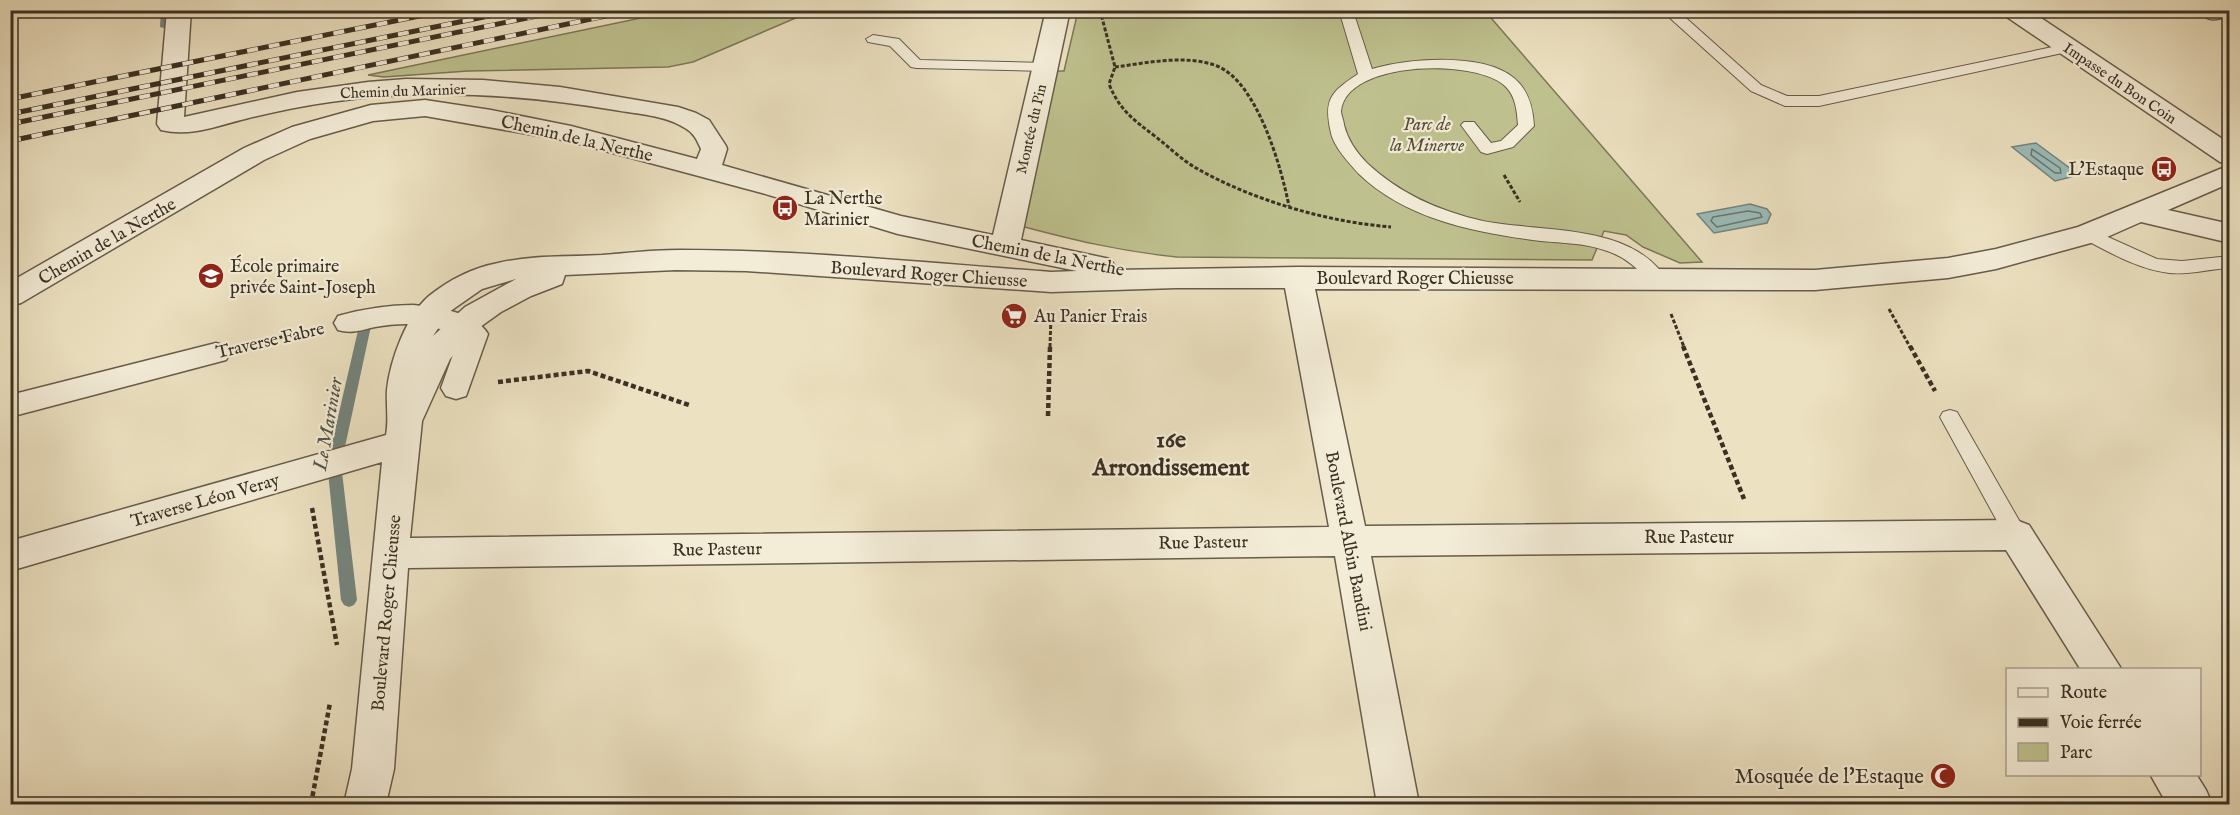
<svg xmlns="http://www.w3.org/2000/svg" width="2240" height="815" viewBox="0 0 2240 815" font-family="'IM FELL English',serif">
<rect width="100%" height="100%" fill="#ece1c1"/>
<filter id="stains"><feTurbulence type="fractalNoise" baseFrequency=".00333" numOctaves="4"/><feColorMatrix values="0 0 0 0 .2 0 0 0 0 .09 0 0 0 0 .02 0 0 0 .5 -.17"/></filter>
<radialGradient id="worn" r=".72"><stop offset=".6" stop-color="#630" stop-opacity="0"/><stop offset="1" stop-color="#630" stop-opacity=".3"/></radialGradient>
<path fill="#bec18e" stroke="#7c7858" stroke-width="1.5" d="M679 10 812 11 693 62 668 67 468 71 384 77 368 75Z
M1078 11H1485L1702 262 1680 263 1643 247 1626 235 1604 231 1592 260 1177 257C1119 251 1073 240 1017 225L1051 71H1064Z"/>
<path fill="#9abcb9" stroke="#74847d" stroke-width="1.5" d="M2036 143 2079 175 2055 181 2012 147Z
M1750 204 1767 209 1771 214 1767 223 1714 233 1697 214Z"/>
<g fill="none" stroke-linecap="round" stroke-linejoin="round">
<path stroke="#6a766e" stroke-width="1.5" d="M2032 149 2060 168 2061 173H2055L2031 155Z
M1748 211 1760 213 1762 217 1717 227 1711 221 1713 217Z"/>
<path fill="#74847d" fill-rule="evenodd" d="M161 10H171L168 29 160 27Z
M365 322 371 326 343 456 342 472 357 600 354 605 349 607 344 605 341 600 328 472 329 456 359 326Z"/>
<g stroke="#675c4a" stroke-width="2">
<path id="service" d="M1339 10 1353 11 1372 69C1408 58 1492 51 1519 83 1530 95 1533 110 1534 126L1513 147 1487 154 1481 152 1461 125 1464 122H1474L1491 143 1501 141 1518 125C1517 112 1516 97 1506 87 1478 58 1346 60 1341 111 1341 115 1344 121 1344 125 1348 140 1356 152 1367 163 1400 194 1439 211 1483 221 1542 233 1631 222 1667 280L1664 284H1652C1638 269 1625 256 1604 250 1584 243 1562 243 1541 241 1477 233 1407 220 1359 174 1349 163 1334 147 1331 133 1323 99 1331 92 1358 74Z
M1661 10H1677L1761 85 1787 96H1819L2067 44 2074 48 2067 52 1819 106H1785L1751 91Z
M873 35 899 39 920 60 1045 63 1052 67 1045 71 916 68 911 67 890 46 868 42 866 39Z
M2088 228 2157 259 2182 261 2230 256V268C2209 269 2189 275 2169 273 2137 269 2109 252 2082 238L2079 234 2082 230Z
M1950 410 1957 412 2024 529 2027 535 2024 541 2016 544 2008 541 1940 417 1943 412Z"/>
</g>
<g stroke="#675c4a" stroke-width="3">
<path id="pedestrian" d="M413 305C437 307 475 312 488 334L466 396 456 399 446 396 441 388 459 338C433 322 404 322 375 327 362 330 351 334 338 330L334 323 338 316C363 309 388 305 413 305Z
M216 343 226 346 230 353 226 360 10 417V395Z"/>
</g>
<g stroke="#675c4a" stroke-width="3">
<path id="minor" d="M167 10H191L184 117 297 92 368 82 406 79 483 80 560 87 678 107 696 113 709 120 726 146 727 149 722 165 901 216 993 235 1046 10H1070L1021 240 1110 259 1115 266 1112 270 1298 267 1815 270 1948 258 1996 249 2078 227 2230 165V183L2168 210 2230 224V243L2141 222 2098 241 1996 269 1948 278 1815 290 1315 289 1365 526 2016 520 2029 525 2122 670H2081L2006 550 1371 556 1419 804H1377L1335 556 408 568 394 769 386 804H344L352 769 382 462 10 571V541L386 435C389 420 386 405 387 390 390 361 406 316 429 296 449 280 472 268 498 263 533 255 566 257 602 255 627 253 653 250 679 250 803 250 927 263 1051 272L1077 271 898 234 762 193 568 141 425 116 373 121 310 139 264 160 21 303 10 306V282L244 148 292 127 371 105 425 100 491 110 571 126 697 159 701 149C697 140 694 133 685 128 665 115 637 114 615 110 520 94 425 88 330 102 301 106 273 112 245 119 216 126 191 137 161 130L157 124ZM676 270 746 271 1051 292 1176 288H1285L1329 527 410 538 422 421 450 359 473 332 501 312 531 296 562 284 565 275ZM516 279 465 307 433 336 449 312 482 289Z
M2001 10H2029L2230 144V164L2220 162 2004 15Z
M2199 10H2230V15C2217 20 2207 23 2199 10Z
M2150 774H2196L2206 790 2212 804H2167Z"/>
</g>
<path stroke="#3b3023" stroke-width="3" stroke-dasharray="4 2" stroke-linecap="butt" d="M1100 10 1115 67 1109 84C1120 111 1134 120 1156 137 1169 147 1182 160 1196 168 1252 200 1327 222 1391 227
M1115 67C1147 63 1186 54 1217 66 1257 82 1281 166 1289 206
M1504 175 1520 202
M1889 309 1910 347
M1671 314 1684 347
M250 344 313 330
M1050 347 1051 316"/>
<path stroke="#3b3023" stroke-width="4.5" stroke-dasharray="5 3" stroke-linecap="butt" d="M1683 346 1744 499
M1910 346 1935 391
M498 382 588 371 689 405
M1048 416 1050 346
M312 508 337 645
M311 804 330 703"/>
<use href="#service" fill="#f3ecd7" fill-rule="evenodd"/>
<use href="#pedestrian" fill="#f3ecd7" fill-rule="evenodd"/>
<use href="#minor" fill="#f3ecd7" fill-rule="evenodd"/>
<g stroke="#3b3023" stroke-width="5">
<path id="rail" d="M10 99 449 10
M10 114 518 10
M10 124 566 10
M10 141 634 10"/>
</g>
<use href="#rail" stroke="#f3ecd7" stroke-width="4" stroke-dasharray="11" stroke-linecap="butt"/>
</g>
<defs>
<g id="bus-disc" transform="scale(1.35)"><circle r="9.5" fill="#8f2418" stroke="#f3ecd7"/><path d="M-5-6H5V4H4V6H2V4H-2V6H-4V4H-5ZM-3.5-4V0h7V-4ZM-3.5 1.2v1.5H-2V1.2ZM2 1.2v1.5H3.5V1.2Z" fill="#fff"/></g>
<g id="school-disc" transform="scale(1.35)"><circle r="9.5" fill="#8f2418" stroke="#f3ecd7"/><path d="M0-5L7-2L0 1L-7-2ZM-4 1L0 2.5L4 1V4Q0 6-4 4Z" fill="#fff"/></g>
<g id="supermarket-disc" transform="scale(1.35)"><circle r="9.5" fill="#8f2418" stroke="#f3ecd7"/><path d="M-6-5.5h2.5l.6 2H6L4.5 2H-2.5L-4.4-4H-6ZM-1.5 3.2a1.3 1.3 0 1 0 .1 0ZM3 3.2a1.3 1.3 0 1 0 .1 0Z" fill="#fff"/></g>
<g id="mosque-disc" transform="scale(1.35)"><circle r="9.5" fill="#8f2418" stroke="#f3ecd7"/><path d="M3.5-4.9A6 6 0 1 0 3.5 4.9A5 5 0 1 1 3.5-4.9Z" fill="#fff"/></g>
</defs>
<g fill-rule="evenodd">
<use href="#bus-disc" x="2164" y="169"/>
<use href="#bus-disc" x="785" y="208"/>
<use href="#school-disc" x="211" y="276"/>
<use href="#supermarket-disc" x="1014" y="316"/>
<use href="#mosque-disc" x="1943" y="776"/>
</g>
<g text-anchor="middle" stroke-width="4.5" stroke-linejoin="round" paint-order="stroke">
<g font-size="15" fill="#3b3023" stroke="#f3ecd7">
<text transform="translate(2120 83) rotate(34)" y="5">Impasse du Bon Coin</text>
<text transform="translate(403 91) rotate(-2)" y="5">Chemin du Marinier</text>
<text transform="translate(1031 129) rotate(-77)" y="5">Montée du Pin</text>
</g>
<g font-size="18" font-style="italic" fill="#554d38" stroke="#f3ecd7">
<text x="1427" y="130">Parc de<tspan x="1427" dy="21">la Minerve</tspan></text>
</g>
<g font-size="18" fill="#3b3023" stroke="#f3ecd7">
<text transform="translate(577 138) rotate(13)" y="6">Chemin de la Nerthe</text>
<text transform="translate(107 241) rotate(-30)" y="6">Chemin de la Nerthe</text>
<text transform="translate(1048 255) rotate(11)" y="6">Chemin de la Nerthe</text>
<text transform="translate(929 274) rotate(4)" y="6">Boulevard Roger Chieusse</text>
<text x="1415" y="284">Boulevard Roger Chieusse</text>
<text transform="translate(270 340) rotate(-13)" y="6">Traverse Fabre</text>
<text transform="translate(205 500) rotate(-16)" y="6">Traverse Léon Veray</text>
<text x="1689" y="543">Rue Pasteur</text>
<text transform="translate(1349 541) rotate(79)" y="6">Boulevard Albin Bandini</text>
<text transform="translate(1203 542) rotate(-1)" y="6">Rue Pasteur</text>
<text transform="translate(717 549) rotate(-1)" y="6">Rue Pasteur</text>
<text transform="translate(386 613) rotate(-85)" y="6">Boulevard Roger Chieusse</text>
</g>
<g font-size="18" fill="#3b3023" stroke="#f3ecd7" text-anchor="start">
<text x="2144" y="175" text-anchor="end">L'Estaque</text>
<text x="804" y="204">La Nerthe<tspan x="804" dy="21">Marinier</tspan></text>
<text x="230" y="272">École primaire<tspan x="230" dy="21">privée Saint-Joseph</tspan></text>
<text x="1034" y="322">Au Panier Frais</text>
</g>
<g font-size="20" font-style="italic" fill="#535348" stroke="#f3ecd7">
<text transform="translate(327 424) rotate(-80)" y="7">Le Marinier</text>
</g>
<g font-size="21" fill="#3b3023" stroke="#f3ecd7" text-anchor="end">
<text x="1924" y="783">Mosquée de l'Estaque</text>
</g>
<g font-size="24" font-weight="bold" fill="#3b3023" stroke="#f3ecd7">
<text x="1171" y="447">16e<tspan x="1171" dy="28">Arrondissement</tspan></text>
</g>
</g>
<rect width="2240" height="815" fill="none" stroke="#ece1c1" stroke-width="36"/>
<rect x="12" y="12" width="2216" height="791" fill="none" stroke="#3b3023" stroke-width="3"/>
<rect x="18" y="18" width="2204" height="779" fill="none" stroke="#3b3023" stroke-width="1.5"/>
<rect x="2006" y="668" width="195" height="108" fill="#f3ecd7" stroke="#a9a18f" stroke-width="1.5"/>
<rect x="2018" y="688" width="30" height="9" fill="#f3ecd7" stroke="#a9a18f" stroke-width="1.5"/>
<text x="2060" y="698" font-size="18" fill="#3b3023">Route</text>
<rect x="2018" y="718" width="30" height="9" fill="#3b3023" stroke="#a9a18f" stroke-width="1.5"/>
<text x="2060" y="728" font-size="18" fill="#3b3023">Voie ferrée</text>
<rect x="2018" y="743" width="30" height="18" fill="#bec18e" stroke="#a9a18f" stroke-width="1.5"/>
<text x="2060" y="758" font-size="18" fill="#3b3023">Parc</text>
<rect width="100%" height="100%" filter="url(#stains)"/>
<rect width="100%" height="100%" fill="url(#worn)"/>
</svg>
